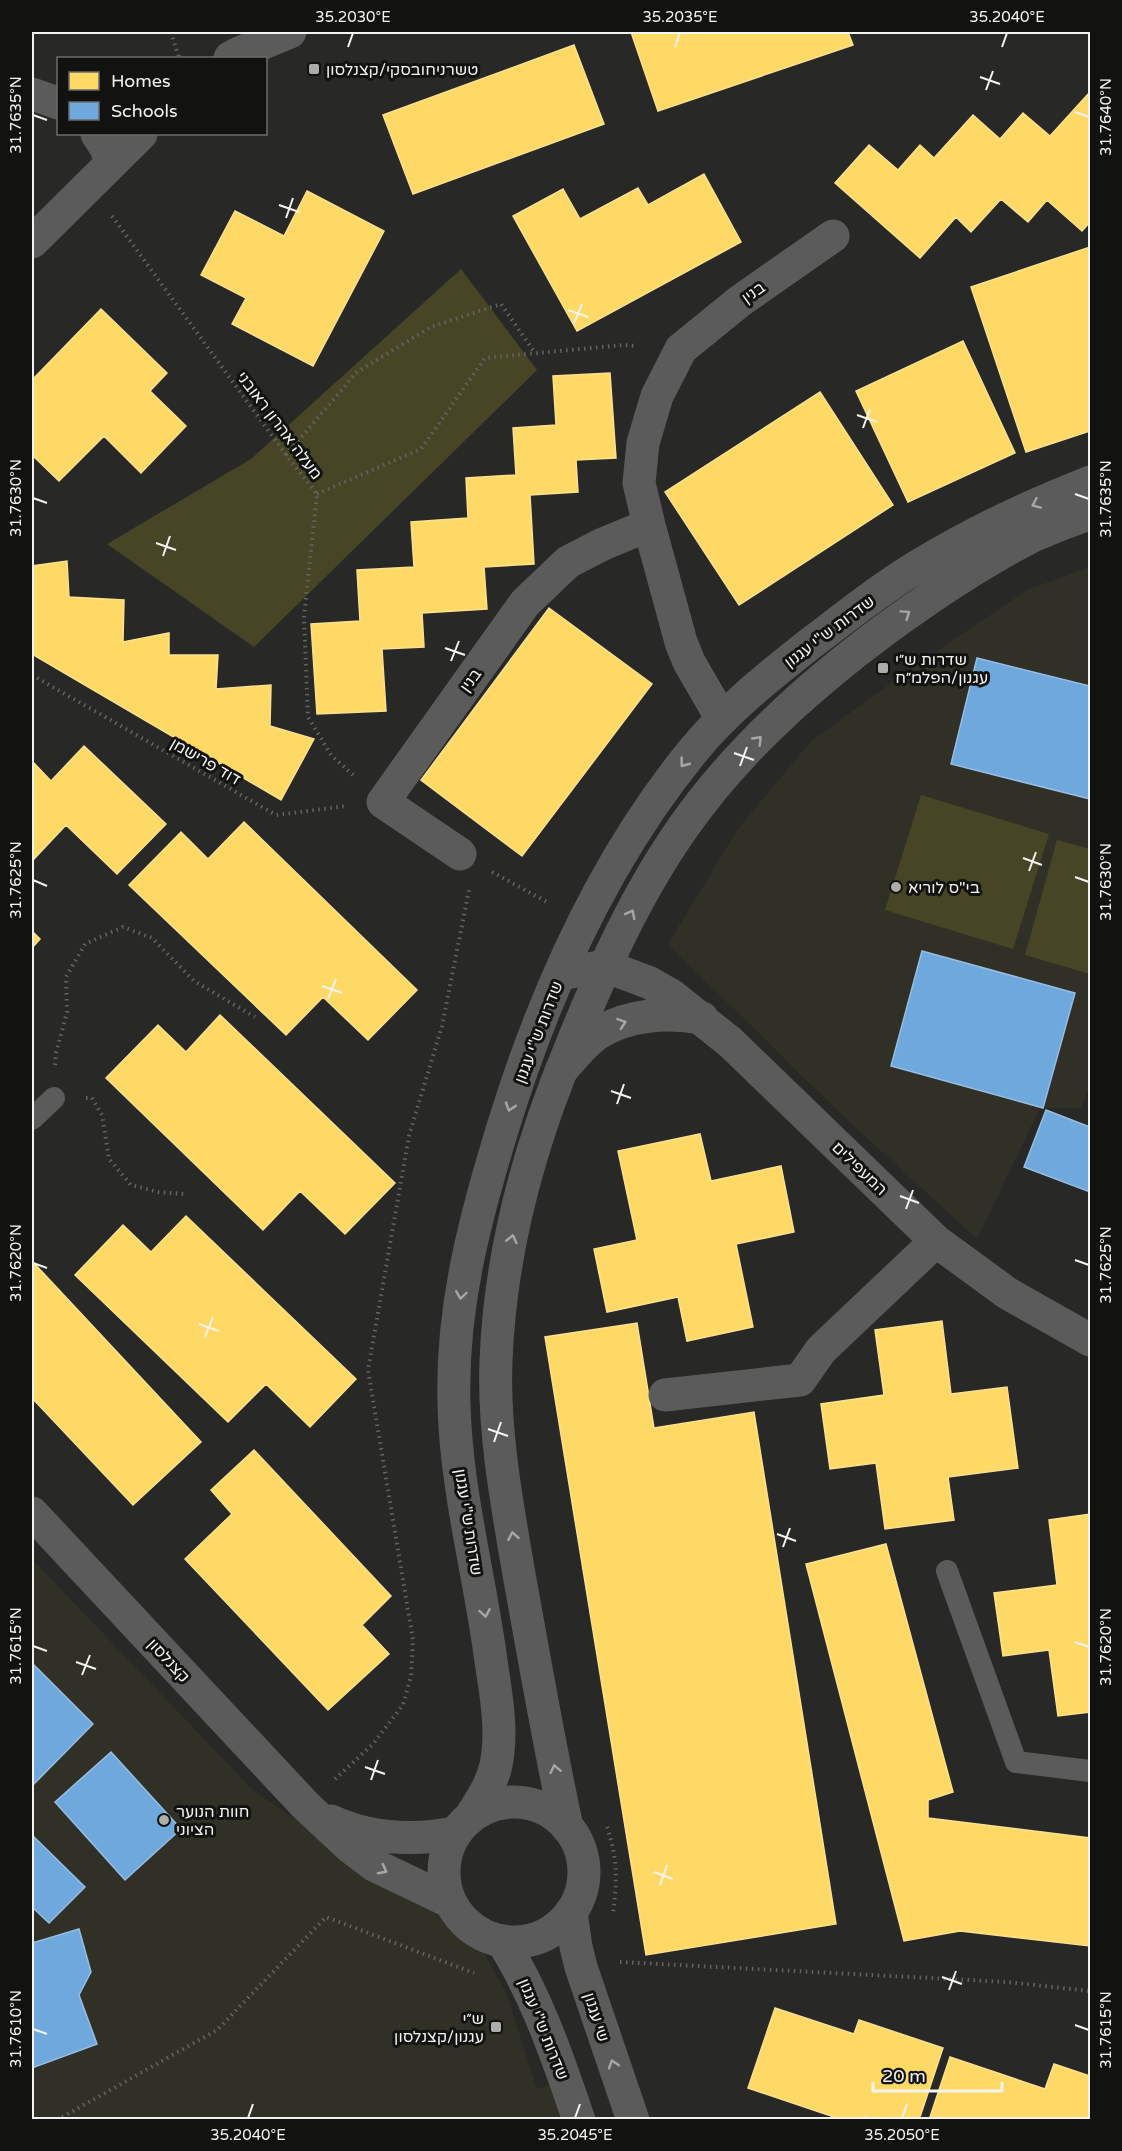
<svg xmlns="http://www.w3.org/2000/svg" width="1122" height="2151" viewBox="0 0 1122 2151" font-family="'Varela Round','Noto Sans Hebrew',sans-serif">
<rect width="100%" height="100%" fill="#282826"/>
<path fill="#303026" d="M1090 567V1086L1081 1108H1040L977 1239 843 1116 668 944 737 830 811 741 926 658 1029 589Z
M32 1559 252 1789 341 1851 441 1911 478 1942 506 1992 537 2089 565 2079 582 2119H32Z"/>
<path fill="#464627" d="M461 269 537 370 254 647 107 544 251 459Z
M921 795 1049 834 1013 949 885 910Z
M1057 840 1090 849V974L1025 955Z"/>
<path fill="#ffd966" stroke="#fbe18f" stroke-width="1.5" d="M631 32H848L853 45 658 111Z
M574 45 604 124 413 194 383 115Z
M1089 93 1090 95V222L1082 231 1047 200 1028 222 1001 199 971 232 956 217 920 258 835 183 869 145 898 170 920 145 934 158 973 115 1000 139 1023 113 1050 136Z
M704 174 741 242 577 331 513 216 563 189 580 219 638 188 648 205Z
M307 191 384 231 313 366 232 324 246 298 201 275 235 211 284 236Z
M1090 247V431L1026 452 971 287Z
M101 309 167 373 150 391 186 426 141 473 104 436 59 481 32 455V380Z
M963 341 1015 453 908 502 856 391Z
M610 373 616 458 576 460 578 492 530 495 534 564 484 567 487 609 422 613 424 647 382 649 386 711 317 714 311 624 360 621 357 570 414 567 411 522 468 518 466 478 516 475 513 428 556 425 553 376Z
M820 392 893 505 739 605 665 492Z
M67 561 69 597 124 600 123 642 169 633V655H218L216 689 271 685 270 726 314 739 281 800 32 654V566Z
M549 608 652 684 522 856 421 780Z
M84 746 166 824 117 874 66 825 32 861V761L51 781Z
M244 822 417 990 368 1040 323 997 286 1035 129 885 181 832 208 859Z
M32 931 40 939 32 948Z
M220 1015 395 1183 345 1234 300 1191 263 1230 106 1078 158 1025 186 1052Z
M700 1134 711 1181 781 1166 794 1232 736 1244 753 1327 687 1341 678 1297 607 1312 594 1249 637 1240 618 1151Z
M186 1216 356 1379 310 1427 266 1384 228 1422 75 1275 123 1225 151 1252Z
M32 1261 201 1442 133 1505 32 1398Z
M942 1321 951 1394 1007 1387 1018 1468 948 1477 954 1520 885 1529 876 1463 830 1469 821 1404 884 1395 875 1330Z
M637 1323 654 1428 754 1412 836 1924 646 1955 545 1337Z
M254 1450 391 1596 362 1625 389 1654 328 1710 185 1559 232 1514 211 1490Z
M1090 1514V1712L1058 1716 1049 1650 1003 1656 994 1593 1057 1585 1049 1520Z
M886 1544 953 1792 928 1800V1818L1090 1838V1946L960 1931 904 1941 806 1564Z
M775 2008 854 2034 859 2020 943 2048 919 2120H875L864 2116 862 2120H843L748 2088Z
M950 2057 1045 2089 1054 2064 1090 2076V2120H929Z"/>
<path fill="#6fa8dc" stroke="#97bee2" stroke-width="1.5" d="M977 658 1090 686V799L951 764Z
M922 951 1075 993 1043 1108 891 1066Z
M1046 1110 1090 1127V1192L1024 1167Z
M32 1663 93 1724 33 1785 32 1784Z
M111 1752 181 1829 125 1880 55 1802Z
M32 1835 85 1887 49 1923 32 1907Z
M79 1929 91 1972 79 1995 97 2044 32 2068V1943Z"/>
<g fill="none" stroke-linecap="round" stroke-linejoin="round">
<path stroke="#636463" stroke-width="4" stroke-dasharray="1.5 4.5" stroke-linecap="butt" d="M171 32 179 58
M112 216 286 455 317 494 304 617 308 717 331 755 353 775
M286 455 357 372 431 327 501 304 535 353
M317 494 421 449 485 358 623 345 637 346
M32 675 276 815 346 806
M492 872 549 903
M55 1065 56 1053 67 1012 66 977 85 944 123 927 152 938 194 981 255 1017
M86 1098H92L102 1115 109 1159 131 1185 158 1192 184 1194
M335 1779 373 1744 403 1705 411 1676 413 1640 368 1370 409 1136 442 1026 469 890
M607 1827C618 1860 617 1879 613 1914
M620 1962 1007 1982 1090 1991
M57 2120 217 2030 326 1917 474 1973"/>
<path stroke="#5b5b5c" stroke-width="22" d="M32 1119 54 1098
M947 1571 1016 1762 1090 1771"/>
<path stroke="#5b5b5c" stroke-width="33" d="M230 58 239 53 290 32
M32 94 58 103
M97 134 106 148 111 163
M32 242 141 134
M649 525 681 642 689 662 722 719
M460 854 383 802 525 603 568 562 603 544 649 525 639 483 643 443 657 396 681 349 740 301 833 236
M560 974 605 966 650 983 671 995 730 1042 936 1241 1007 1293 1090 1340
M561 1071C572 1058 583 1044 597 1034 627 1014 668 1012 702 1018
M665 1395 800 1380 821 1350 936 1241
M32 1513 306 1806 349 1846 374 1865 449 1901
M331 1821C370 1839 413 1841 455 1833"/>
<path stroke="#5b5b5c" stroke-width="33" d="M444 1872a70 70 0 1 1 140 0a70 70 0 1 1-140 0Z
M471 1816C481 1800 492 1784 496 1765 503 1731 496 1695 491 1661 480 1576 456 1491 454 1404 451 1308 475 1218 503 1127 544 994 603 861 692 752 725 711 769 676 811 643 847 616 884 586 923 563 976 531 1032 505 1090 482
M567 1827C549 1745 535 1662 520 1580 508 1510 493 1432 496 1361 500 1255 529 1147 570 1049 601 972 636 894 684 826 748 735 840 659 931 597 961 577 992 557 1025 540 1046 529 1069 522 1090 513
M571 1912 576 1947 581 1967 633 2120
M502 1941C537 1996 558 2059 579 2120"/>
</g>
<defs><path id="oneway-chevron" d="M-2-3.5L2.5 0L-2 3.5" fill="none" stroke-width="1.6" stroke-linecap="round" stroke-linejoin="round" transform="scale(1.5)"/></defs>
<g stroke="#a7a7a6">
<use href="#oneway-chevron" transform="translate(1036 504) rotate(156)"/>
<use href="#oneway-chevron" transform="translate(906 614) rotate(-35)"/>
<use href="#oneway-chevron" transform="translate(758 740) rotate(-46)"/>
<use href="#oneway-chevron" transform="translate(684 763) rotate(127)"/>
<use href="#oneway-chevron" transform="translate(631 914) rotate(-62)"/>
<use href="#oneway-chevron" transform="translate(622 1023) rotate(-19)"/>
<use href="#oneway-chevron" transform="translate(510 1107) rotate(108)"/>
<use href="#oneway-chevron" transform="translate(512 1239) rotate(-77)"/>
<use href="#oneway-chevron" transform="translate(461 1295) rotate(98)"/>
<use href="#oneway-chevron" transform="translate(513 1536) rotate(-100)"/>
<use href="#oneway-chevron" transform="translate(485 1613) rotate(80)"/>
<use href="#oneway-chevron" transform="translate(555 1769) rotate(-102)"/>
<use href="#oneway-chevron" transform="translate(383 1870) rotate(28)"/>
<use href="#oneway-chevron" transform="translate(613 2064) rotate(-108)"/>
</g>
<path fill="none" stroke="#f3f3f0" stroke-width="2" d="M348 47 353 33M675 47 680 33M1002 47 1007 33M980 77 1000 84M986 90 993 71M1075 112 1089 117M33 115 47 120M279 205 299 212M286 218 293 198M568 310 588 317M574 323 582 304M857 415 877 422M863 428 870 409M1075 494 1089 499M33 498 47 503M156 543 176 550M163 556 170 536M445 648 465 655M451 661 459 641M734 753 754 760M740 766 747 747M1023 858 1042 865M1029 871 1036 852M1075 877 1089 882M33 880 47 886M322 986 342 993M328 999 336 979M611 1091 631 1098M617 1104 624 1084M900 1196 919 1203M906 1209 913 1190M1075 1260 1089 1265M33 1263 47 1268M199 1324 219 1331M205 1337 213 1317M488 1429 508 1436M494 1442 501 1422M777 1534 796 1541M783 1547 790 1528M1075 1642 1089 1647M33 1646 47 1651M76 1662 96 1669M82 1675 90 1655M365 1767 385 1774M371 1780 378 1760M654 1872 673 1879M660 1885 667 1865M942 1977 962 1984M949 1990 956 1971M1075 2025 1089 2030M33 2029 47 2034M248 2118 253 2104M575 2118 580 2104M902 2118 907 2104"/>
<g fill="#acaca9" stroke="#121210" stroke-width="2">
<rect x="308" y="63" width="12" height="12" rx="3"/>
<rect x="877" y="662" width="12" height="12" rx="3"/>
<circle cx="896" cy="887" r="6"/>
<circle cx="164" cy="1820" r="6"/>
<rect x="490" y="2021" width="12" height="12" rx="3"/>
</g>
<g text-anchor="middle" stroke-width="6" stroke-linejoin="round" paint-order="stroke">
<g font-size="16" fill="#f3f3f0" stroke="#121210" text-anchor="start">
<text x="326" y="75">טשרניחובסקי/קצנלסון</text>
<text x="895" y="665">שדרות ש״י<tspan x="895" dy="18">עגנון/הפלמ״ח</tspan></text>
<text x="908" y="893">בי"ס לוריא</text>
<text x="176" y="1817">חוות הנוער<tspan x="176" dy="18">הציוני</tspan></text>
<text x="484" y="2024" text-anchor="end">ש״י<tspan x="484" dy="18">עגנון/קצנלסון</tspan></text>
</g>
<g font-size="16" fill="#f3f3f0" stroke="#121210">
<text transform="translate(753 292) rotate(-35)" y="6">בנין</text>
<text transform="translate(280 425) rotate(53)" y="6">מעלה אהרון ראובני</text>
<text transform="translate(829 631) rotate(-37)" y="6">שדרות ש"י עגנון</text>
<text transform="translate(470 680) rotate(-54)" y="6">בנין</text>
<text transform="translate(206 761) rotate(30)" y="6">דוד פרישמן</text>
<text transform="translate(538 1032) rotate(-69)" y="6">שדרות ש"י עגנון</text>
<text transform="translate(860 1168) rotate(44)" y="6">המעפילים</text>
<text transform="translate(469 1522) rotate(81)" y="6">שדרות ש"י עגנון</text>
<text transform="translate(169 1660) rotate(47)" y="6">קצנלסון</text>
<text transform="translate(597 2017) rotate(72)" y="6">שי עגנון</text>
<text transform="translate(544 2029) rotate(68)" y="6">שדרות ש"י עגנון</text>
</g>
</g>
<rect width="1122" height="2151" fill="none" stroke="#121210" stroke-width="66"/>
<rect x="57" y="57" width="210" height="78" fill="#121210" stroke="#6c6c6a" stroke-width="1.5"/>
<rect x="69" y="72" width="30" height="18" fill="#ffd966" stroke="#6c6c6a" stroke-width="1.5"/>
<text x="111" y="87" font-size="18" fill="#f3f3f0">Homes</text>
<rect x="69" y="102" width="30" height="18" fill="#6fa8dc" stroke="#6c6c6a" stroke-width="1.5"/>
<text x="111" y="117" font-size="18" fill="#f3f3f0">Schools</text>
<path d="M873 2082v9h129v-9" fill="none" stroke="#f3f3f0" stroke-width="3"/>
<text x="882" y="2082" font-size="18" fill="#f3f3f0" stroke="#121210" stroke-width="4.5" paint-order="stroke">20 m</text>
<rect x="33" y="33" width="1056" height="2085" fill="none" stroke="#f3f3f0" stroke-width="2"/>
<g font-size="15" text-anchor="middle" fill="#f3f3f0">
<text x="353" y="22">35.2030°E</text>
<text x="680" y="22">35.2035°E</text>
<text x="1007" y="22">35.2040°E</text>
<text transform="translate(16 115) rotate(-90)" y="5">31.7635°N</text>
<text transform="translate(1106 117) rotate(-90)" y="5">31.7640°N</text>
<text transform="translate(16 498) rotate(-90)" y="5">31.7630°N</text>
<text transform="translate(1106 499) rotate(-90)" y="5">31.7635°N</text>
<text transform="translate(16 880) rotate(-90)" y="5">31.7625°N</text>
<text transform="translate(1106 882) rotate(-90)" y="5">31.7630°N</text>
<text transform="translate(16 1263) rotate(-90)" y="5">31.7620°N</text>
<text transform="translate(1106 1265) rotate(-90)" y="5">31.7625°N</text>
<text transform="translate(16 1646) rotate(-90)" y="5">31.7615°N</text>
<text transform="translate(1106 1647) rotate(-90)" y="5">31.7620°N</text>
<text transform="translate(16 2029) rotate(-90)" y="5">31.7610°N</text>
<text transform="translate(1106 2030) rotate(-90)" y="5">31.7615°N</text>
<text x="248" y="2140">35.2040°E</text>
<text x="575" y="2140">35.2045°E</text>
<text x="902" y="2140">35.2050°E</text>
</g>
</svg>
